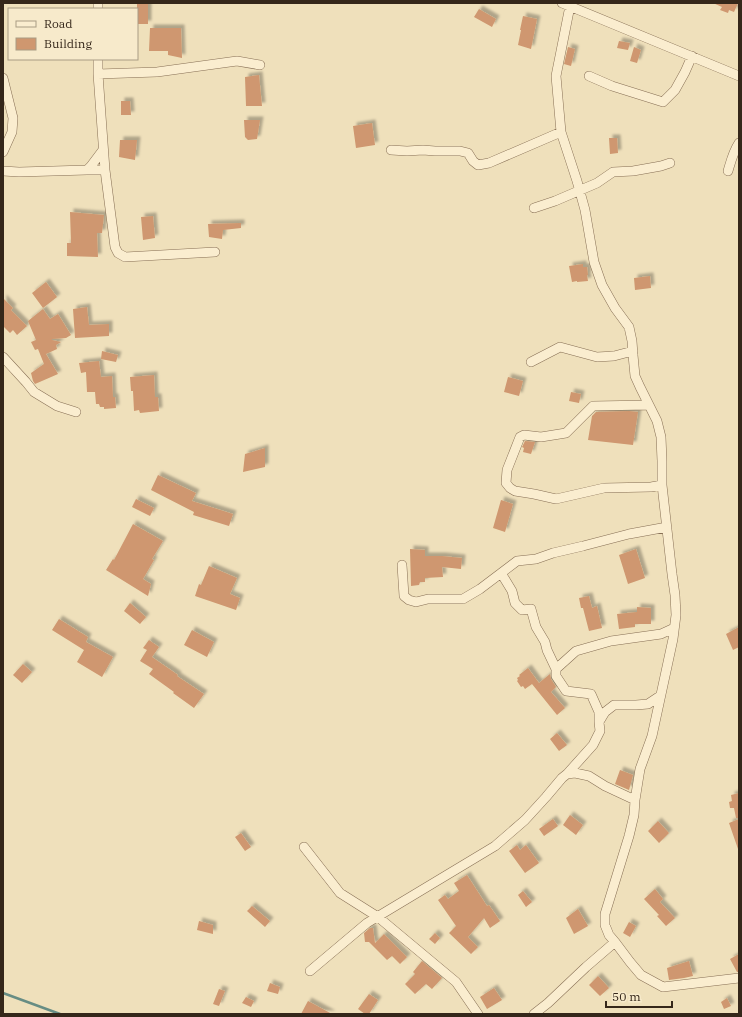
<svg xmlns="http://www.w3.org/2000/svg" width="742" height="1017" viewBox="0 0 742 1017" font-family="'IBM Plex Serif',serif">
<defs>
<filter id="shadow"><feDropShadow dx="3.5" dy="-3.5" stdDeviation="1" flood-color="#0004"/></filter>
</defs>
<rect width="100%" height="100%" fill="#efe0bb"/>
<g fill="none" stroke-linecap="round" stroke-linejoin="round">
<path stroke="#678d84" stroke-width="2.5" d="M3 993 60 1014"/>
</g>
<path fill="#cf976f" filter="url(#shadow)" d="M137 3H148V24H137Z
M713 3H738L734 12 729 10 728 13 720 10 722 7Z
M479 9 496 19 492 27 474 17Z
M523 16 537 19 531 49 518 45 521 30H520Z
M150 28H181L182 58 168 55V51H149Z
M619 41 630 43 628 50 617 48Z
M568 47 575 49 571 66 564 64Z
M634 47 641 50 637 63 630 61Z
M259 75 262 106H246L245 77Z
M121 101H130L131 115H121Z
M244 120H260L257 139 248 140 245 137Z
M372 123 375 145 356 148 353 126Z
M609 138H617L618 153 610 154Z
M120 140H137L135 160 119 157Z
M70 212 104 215 102 233H97L98 257 67 256V243H71Z
M153 216 155 238 143 240 141 217Z
M241 223V228L223 230 222 239 209 237 208 224Z
M583 264V267H587L588 275H587L588 281 577 282V281L572 282 569 266Z
M650 276 651 288 635 290 634 278Z
M46 282 57 297 43 308 32 293Z
M3 298 13 308 11 310 27 326 17 335 13 330 10 333 3 326Z
M87 307 89 325 109 324V336L75 338 73 309Z
M43 309 50 319 58 314 71 335 66 338 52 339V340L61 342 56 345 57 349 46 354 58 374 35 384 33 381 31 373 44 364 38 349 35 350 31 342 36 340 28 321Z
M102 351 118 355 116 362 101 359Z
M99 361 101 377 112 376 113 397H115L116 408 104 409V407H100L99 404H96L95 392H87L86 372 81 373 79 363Z
M154 375 155 397H158L159 411 140 413 139 410 134 411 133 391H131L130 377Z
M508 377 523 381 519 396 504 392Z
M571 392 581 394 579 403 569 401Z
M629 411 638 412 633 445 588 440 592 416 596 412Z
M525 441 535 442 531 454 523 452 524 448 522 447Z
M265 448V467L243 472 245 454Z
M158 475 196 493 192 501 233 514 229 526 193 515 194 512 151 490Z
M136 499 154 508 150 516 132 507Z
M501 500 513 504 505 532 493 528Z
M133 524 163 541 152 559 154 560 143 579 151 584 148 596 106 570 113 559 114 560Z
M410 549 425 550V556H442L462 558 461 569 442 567 443 577 425 578V582H420L419 585 411 586Z
M636 549 645 578 628 584 619 555Z
M209 566 237 578 230 594 240 598 236 610 195 596 199 584 201 585Z
M589 596 592 608 597 606 602 628 589 631 583 608H581L579 598Z
M130 603 146 617 140 624 124 611Z
M637 607 651 608V624H635V627L619 629 617 614 637 612Z
M59 619 88 637 86 642 113 657 102 677 77 662 84 650 52 630Z
M739 627V647L733 650 726 634Z
M192 630 214 642 207 657 184 645Z
M149 640 159 647 152 657 178 675 177 676 204 694 194 708 173 693 174 692 149 674 153 669 140 661 147 650 143 648Z
M23 664 32 672 22 683 13 675Z
M528 668 539 683 550 674 551 679 556 687 551 692 565 708 557 715 532 684 525 689 523 686 521 687 517 681 518 680 517 678 520 676 519 675Z
M557 733 567 745 559 751 550 739Z
M620 770 633 775 629 790 615 784Z
M739 793V818H736L734 808H730L729 802 732 801 731 795Z
M570 815 583 825 576 835 563 825Z
M553 819 558 826 544 836 539 829Z
M739 819V849H738L729 823Z
M658 821 669 833 659 843 648 831Z
M241 833 251 847 245 851 235 837Z
M517 845 520 850 526 845 539 863 525 873 509 851Z
M467 875 487 906 489 905 500 921 490 928 484 918 468 937 478 947 471 954 449 933 456 926 438 900 445 895 448 899 459 891 454 883Z
M655 889 663 899 660 902 675 918 666 926 657 916 659 915 644 899Z
M523 891 532 902 526 907 518 895Z
M252 906 270 921 265 927 247 911Z
M578 909 588 926 574 934 566 918Z
M199 921 213 925V934L197 930Z
M629 922 636 926 630 937 623 933Z
M370 928H373L375 943 384 934 407 957 400 964 392 956 387 960 369 942H365L364 933Z
M435 933 440 938 435 944 429 939Z
M739 954V972H737L730 959Z
M422 961 442 978 432 989 426 984 415 994 405 984 415 974 413 972Z
M689 961 693 976 684 978 669 980 667 968Z
M598 976 609 988 600 996 589 985Z
M270 983 280 987 278 994 267 991Z
M494 988 502 1000 487 1009 480 997Z
M219 989 225 991 219 1006 213 1004Z
M369 994 378 1000 369 1014H365L358 1009Z
M246 997 254 1001 251 1007 242 1003Z
M727 998 731 1006 724 1009 721 1002Z
M308 1001 332 1014H301Z"/>
<g fill="none" stroke-linecap="round" stroke-linejoin="round">
<g stroke="#876f55" stroke-width="10">
<path id="street" d="M98 3V9
M562 3 739 76
M570 6 556 76 561 132 577 181 585 210 594 262 602 285 615 308 629 327 632 341 633 355 635 376 640 387 657 421 661 437 662 461V485L672 574 675 595 676 615 673 639 652 736 640 769 635 800 634 815 629 836 605 914V925L609 935 615 942 630 962 641 975 663 987 739 978
M98 74 157 72 237 61 260 65
M589 76 612 86 663 102 675 90 685 72 692 56
M3 78 13 118 12 132 3 152
M391 150 407 151 423 150 435 151H460L468 153 473 161 478 165 489 163 561 132
M87 170 91 166 103 150
M105 170 115 247 118 253 125 257 215 252
M3 171 19 172 87 170H105L98 74V59
M728 171C731 161 733 152 739 143
M534 208 555 201 597 183 613 172 633 171 661 166 670 163
M3 357 26 382 34 392 57 406 76 412
M531 362 560 347 597 357 614 356 633 351
M649 405 593 406 566 433 541 437 524 435 520 437 507 470 506 483 510 488 515 491 534 494 556 499 604 488 651 487 662 485
M402 565 404 596 409 600 416 602 428 599H463L480 589 517 561 536 559 553 553 583 546 629 534 667 527
M501 573 512 591 515 603 522 610 531 609 536 627 545 642 547 650 556 669
M599 722V712L591 694 566 691 556 676V669L576 651 611 641 661 634 674 628
M567 774 593 745 600 731 599 722 605 712 614 705H636L648 704 660 696
M304 847 340 893 378 917 456 982 478 1014
M310 971 367 923 495 846 525 820 546 797 562 778 567 774 575 773 589 776 605 786 635 800
M534 1014 548 1003 586 967 615 942"/>
</g>
<use href="#street" stroke="#faedcf" stroke-width="9"/>
</g>
<rect width="742" height="1017" fill="none" stroke="#35271a" stroke-width="8"/>
<rect x="8" y="8" width="130" height="52" fill="#f7eacb" stroke="#a99c84"/>
<rect x="16" y="21" width="20" height="6" fill="#faedcf" stroke="#a99c84"/>
<text x="44" y="28" font-size="12" fill="#35271a">Road</text>
<rect x="16" y="38" width="20" height="12" fill="#cf976f" stroke="#a99c84"/>
<text x="44" y="48" font-size="12" fill="#35271a">Building</text>
<path d="M606 1001v6h66v-6" fill="none" stroke="#35271a" stroke-width="2"/>
<text x="612" y="1001" font-size="12" fill="#35271a" stroke="#f7eacb" stroke-width="3" paint-order="stroke">50 m</text>
</svg>
